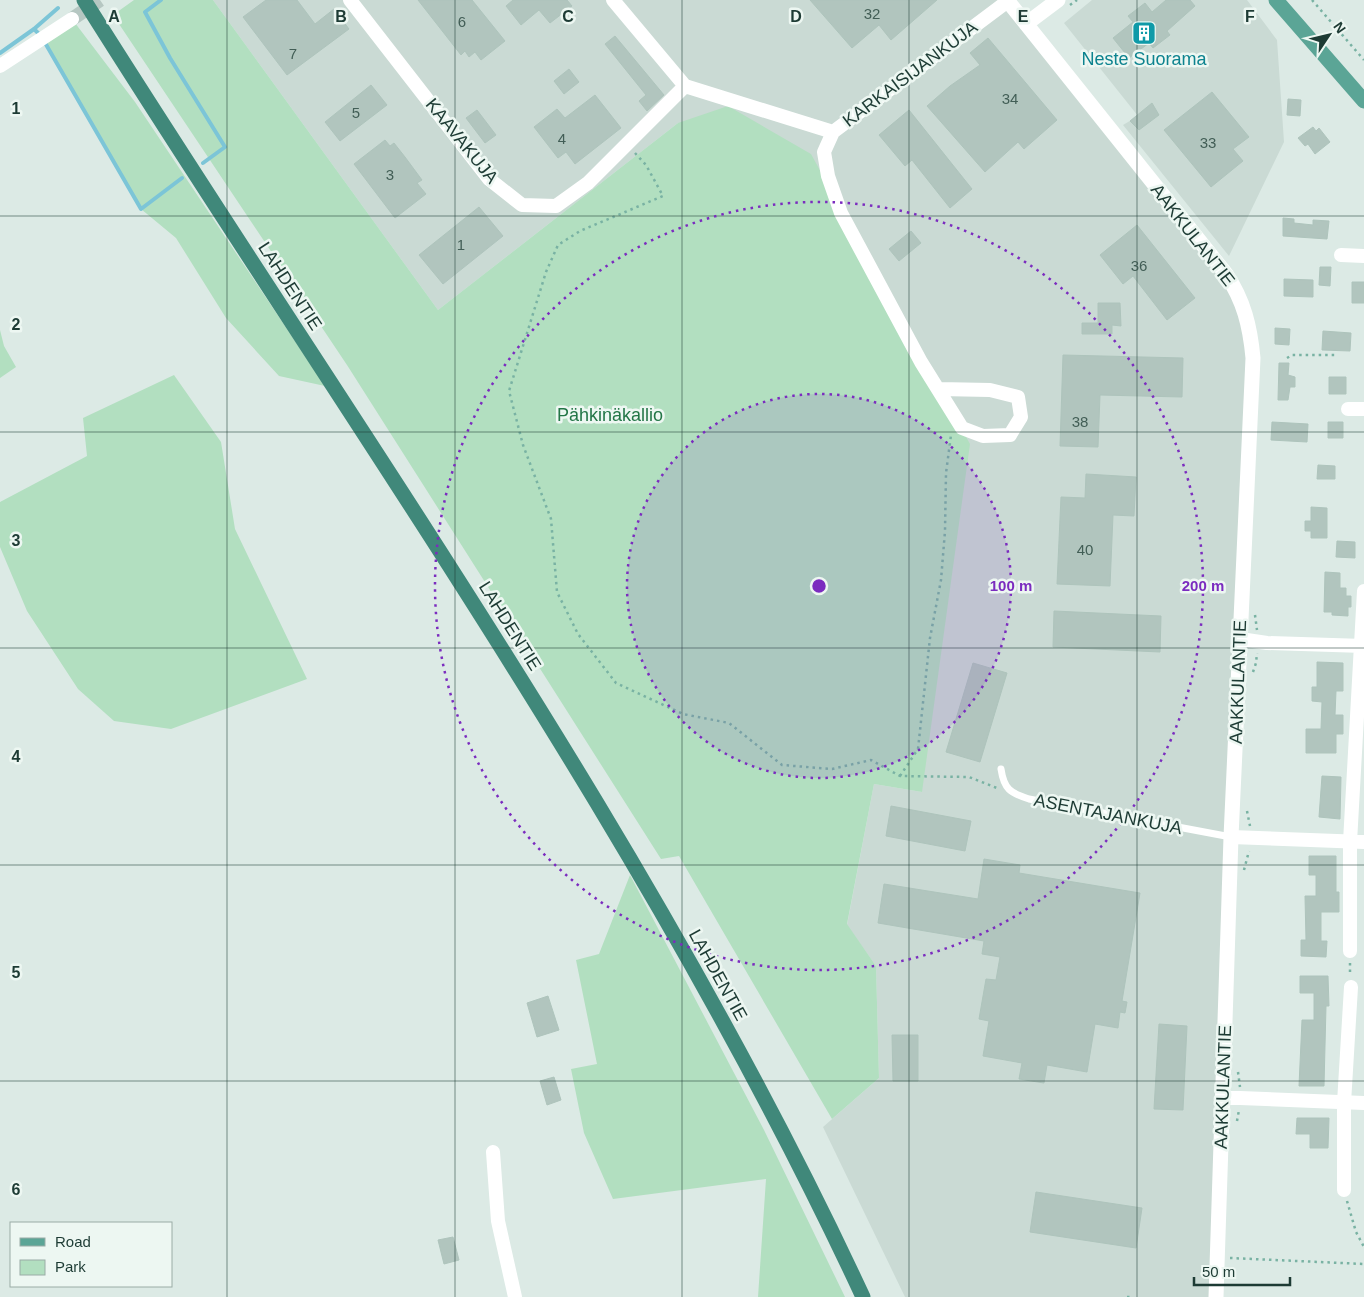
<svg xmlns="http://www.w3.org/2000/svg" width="1364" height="1297" viewBox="0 0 1364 1297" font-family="Arial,sans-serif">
<rect width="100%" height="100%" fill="#dceae5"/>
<path fill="#cadad4" d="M213 0H1007L1226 274 1251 342 1211 1297H905L823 1127 879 1078 876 966 847 925 874 784 922 792 678 123 438 310Z
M1092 0H1247L1277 40 1284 142 1229 256 1123 125 1138 116 1064 23Z"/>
<path fill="#b2dfc0" d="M134 0H213L438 310 678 123 728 106 811 154 970 444 922 792 874 784 847 924 876 966 879 1078 832 1119 679 856 661 859 347 365 113 15Z
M72 19 135 102 325 386 279 376 226 318 176 238 141 209 43 38Z
M0 330 4 346 16 367 0 378Z
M174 375 221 442 235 529 307 679 171 729 114 721 78 689 27 611 0 547V502L87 456 83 418Z
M630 875 764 1130 845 1297H758L766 1179 613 1199 584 1133 571 1069 597 1064 576 960 599 954Z"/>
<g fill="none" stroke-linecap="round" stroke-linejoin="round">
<path stroke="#7cc5d7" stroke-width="4" d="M161 0 145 12 170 58 225 147 203 163
M34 29 40 35
M44 41 141 209 182 178
M0 53 34 29 58 8"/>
</g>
<path fill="#b1c5be" stroke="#aec4bc" d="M266 0H297L315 24 334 9 349 29 287 75 243 17Z
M418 0H472L505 41 481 60 475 52 469 57 465 51 461 55Z
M513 0H567L572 6 550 23 539 10 521 25 506 6Z
M810 0H937L891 40 879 25 852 48Z
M1166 0H1190L1195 6 1167 31 1170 35 1153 48 1149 43 1129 58 1113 38 1133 22 1128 16 1145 3 1152 12Z
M615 36 664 95 647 111 639 101 646 95 605 44Z
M988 38 1057 120 1024 149 1018 142 985 172 927 106 950 86 980 65 970 53Z
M569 69 579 82 564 94 554 81Z
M371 85 387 105 340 141 325 122Z
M1212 92 1249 137 1233 149 1243 161 1211 187 1164 130Z
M595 95 621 128 575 164 566 152 558 158 534 127 557 109 565 118Z
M1288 99 1301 100 1300 116 1287 115Z
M1152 103 1159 115 1139 130 1130 121Z
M477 110 496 135 485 143 466 118Z
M909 110 972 189 950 208 912 160 905 166 879 135Z
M1313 127 1316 131 1319 128 1330 142 1315 154 1308 144 1305 146 1298 138Z
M385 140 390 146 394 143 405 157 422 180 417 183 426 194 395 218 354 164Z
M479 207 503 236 443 284 419 255Z
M1283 218 1294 219V223L1313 225V220L1329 221 1327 239 1283 236Z
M1137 225 1195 298 1167 320 1133 276 1123 284 1100 255Z
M911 231 921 243 899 261 889 249Z
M1320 267H1331L1330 286 1319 285Z
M1284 279 1313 280V297L1284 296Z
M1352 282H1364V303H1352Z
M1098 303H1120L1121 326 1112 325V334H1082V323H1098Z
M1275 328 1290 329 1289 345 1275 344Z
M1323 331 1351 333 1350 351 1322 350Z
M1063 355 1183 358 1182 397 1100 395 1098 447 1060 446Z
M1279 363H1289L1288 375 1295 377V387H1290L1288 400H1278Z
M1329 377H1346V394H1329Z
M1272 422 1308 424 1307 442 1271 440Z
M1328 422H1343V438H1328Z
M1318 465 1335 466V479H1317Z
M1086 474 1136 477 1134 516 1113 515 1110 586 1057 584 1061 497 1085 498Z
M1311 507 1327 508V538H1311V531H1305V521H1311Z
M1337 541 1355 542V558L1336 557Z
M1325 572 1340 573V588H1346V596H1351V607H1348V616L1332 615V612H1324Z
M1054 611 1161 616 1160 652 1053 647Z
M1317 662 1343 663V691H1336L1335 715H1343V734H1336V753H1306V729H1321L1322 702 1312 701V687H1317Z
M973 663 1007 673 980 762 946 752Z
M1322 776 1341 777 1340 819 1319 817Z
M891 806 971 821 965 851 886 836Z
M1309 856H1336V892H1339V912H1321V941H1327L1326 957 1301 956V940H1306L1305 896H1316V875H1309Z
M984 859 1020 865 1019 873 1140 893 1122 1001 1127 1002 1125 1013 1120 1012 1118 1028 1095 1024 1087 1072 1047 1065 1044 1083 1019 1079 1022 1063 983 1056 989 1021 979 1019 986 979 996 980 1000 957 982 954 984 941 878 923 884 884 978 899Z
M1300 976H1328L1329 1006H1326L1324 1086H1299L1302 1020H1314V993H1300Z
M548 996 559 1030 537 1037 527 1003Z
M1159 1024 1187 1026 1183 1110 1154 1109Z
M892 1035H918V1081H893Z
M554 1077 561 1100 547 1105 540 1081Z
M1297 1118H1329L1328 1148H1310V1134H1296Z
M1036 1192 1142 1208 1136 1248 1030 1232Z
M453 1237 459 1260 444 1264 438 1240Z"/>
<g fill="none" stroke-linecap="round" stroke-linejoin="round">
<path stroke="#b6c7c2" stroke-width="14" stroke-dasharray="14 7" stroke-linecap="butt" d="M72 19 100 0"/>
<path stroke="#79b2a3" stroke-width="2.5" stroke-dasharray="2.5 4" stroke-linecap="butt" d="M1312 0 1364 60
M1070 5 1077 0
M635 153 646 165 663 196 580 231 558 245 546 272 509 391 523 445 551 519 557 592 578 634 616 683 683 714 729 723 782 765 832 769 871 760 900 776 969 777 997 788
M1287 358 1292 355H1336
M1255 615 1257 630
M1253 672 1256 663 1257 653
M900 776 918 749 930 638 941 580 945 531 946 473 951 435
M1247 811 1250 826
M1244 870 1249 851
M1350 963V975
M1238 1072 1240 1087
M1237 1121 1239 1110
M1347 1201 1356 1232 1364 1247
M1230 1258 1364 1264
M1127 1297H1131"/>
<path stroke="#fff" stroke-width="7" d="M1001 769C1004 789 1010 793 1029 799L1231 837"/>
<path stroke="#fff" stroke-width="14" d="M350 0 489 179 522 205 556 206 588 183 685 86
M613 0 685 86 833 132 1008 1
M0 66 72 19
M833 132 824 152 828 176 841 213 921 362 962 428 983 436 1010 435 1021 417 1018 397 990 390 939 389
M1341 255 1364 256
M1348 409H1364
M1240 639 1267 643 1364 646
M1231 837 1364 842
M1350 951V842L1364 591
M1223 1098H1240L1364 1103
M493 1152 498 1221 515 1297
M1344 1190V1103L1351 987"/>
<path stroke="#fff" stroke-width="15" d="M1007 0 1226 274C1244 301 1250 326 1253 358L1231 837 1216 1297
M1026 24 1058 0"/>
<path stroke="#5ba596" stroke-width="15" d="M1276 0 1364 101"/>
<path stroke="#40887a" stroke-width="15" d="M84 0C352 427 650 838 863 1297"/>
</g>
<path fill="none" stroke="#1d3b34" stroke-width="1" stroke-opacity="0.55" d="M227 0V1297M455 0V1297M682 0V1297M909 0V1297M1137 0V1297M0 216H1364M0 432H1364M0 648H1364M0 865H1364M0 1081H1364"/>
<circle cx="819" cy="586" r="192" fill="#7b2cbf" fill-opacity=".12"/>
<g fill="none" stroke="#7b2cbf" stroke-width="2.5" stroke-dasharray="2.5 5">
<circle cx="819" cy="586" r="192"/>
<circle cx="819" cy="586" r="384"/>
</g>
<defs>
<g id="building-square" transform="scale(1.25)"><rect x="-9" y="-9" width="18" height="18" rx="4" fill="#0f9aa8" stroke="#edf7f2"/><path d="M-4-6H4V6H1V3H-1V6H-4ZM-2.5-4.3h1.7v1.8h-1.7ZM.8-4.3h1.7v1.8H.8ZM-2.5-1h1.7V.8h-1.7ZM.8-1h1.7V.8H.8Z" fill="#fff"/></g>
</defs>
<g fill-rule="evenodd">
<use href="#building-square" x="1144" y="33"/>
</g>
<g text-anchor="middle" stroke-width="5" stroke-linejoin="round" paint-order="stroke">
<g font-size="15" fill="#425e56">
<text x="872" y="19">32</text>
<text x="462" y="27">6</text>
<text x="293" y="59">7</text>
<text x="1010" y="104">34</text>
<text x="356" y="118">5</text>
<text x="562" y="144">4</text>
<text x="1208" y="148">33</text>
<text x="390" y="180">3</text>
<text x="461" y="250">1</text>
<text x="1139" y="271">36</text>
<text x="1080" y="427">38</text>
<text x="1085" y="555">40</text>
</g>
<g font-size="18" fill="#0d838f" stroke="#edf7f2">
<text x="1144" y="65">Neste Suorama</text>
</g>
<g font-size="18" fill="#1d3b34" stroke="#edf7f2">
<text transform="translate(910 74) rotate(-37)" y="6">KARKAISIJANKUJA</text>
<text transform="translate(462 141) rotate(51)" y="6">KAAVAKUJA</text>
<text transform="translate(1193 235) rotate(52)" y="6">AAKKULANTIE</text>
<text transform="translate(290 286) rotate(57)" y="6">LAHDENTIE</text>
<text transform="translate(510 626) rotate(58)" y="6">LAHDENTIE</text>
<text transform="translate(1238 682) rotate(-88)" y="6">AAKKULANTIE</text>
<text transform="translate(1108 814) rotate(11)" y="6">ASENTAJANKUJA</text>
<text transform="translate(718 975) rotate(61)" y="6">LAHDENTIE</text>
<text transform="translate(1223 1087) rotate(-88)" y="6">AAKKULANTIE</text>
</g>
<g font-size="18" fill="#237647" stroke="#edf7f2">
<text x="610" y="421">Pähkinäkallio</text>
</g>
</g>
<g font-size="16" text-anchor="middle" font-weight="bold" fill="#1d3b34" stroke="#edf7f2" stroke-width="5" stroke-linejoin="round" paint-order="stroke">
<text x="114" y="22">A</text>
<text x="341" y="22">B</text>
<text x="568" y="22">C</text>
<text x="796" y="22">D</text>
<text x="1023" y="22">E</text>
<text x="1250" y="22">F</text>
<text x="16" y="114">1</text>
<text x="16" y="330">2</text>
<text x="16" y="546">3</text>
<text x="16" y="762">4</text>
<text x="16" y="978">5</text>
<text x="16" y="1195">6</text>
</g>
<circle cx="819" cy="586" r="8" fill="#7b2cbf" stroke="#edf7f2" stroke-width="2.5"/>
<g font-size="15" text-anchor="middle" font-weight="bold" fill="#7b2cbf" stroke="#edf7f2" stroke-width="5" stroke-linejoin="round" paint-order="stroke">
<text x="1011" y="591">100 m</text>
<text x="1203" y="591">200 m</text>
</g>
<rect x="10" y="1222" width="162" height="65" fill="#edf7f2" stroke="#9aaca6"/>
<rect x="20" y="1238" width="25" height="8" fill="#5ba596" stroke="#9aaca6"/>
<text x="55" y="1247" font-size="15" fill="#1d3b34">Road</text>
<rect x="20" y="1260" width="25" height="15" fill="#b2dfc0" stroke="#9aaca6"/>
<text x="55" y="1272" font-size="15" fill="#1d3b34">Park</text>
<g transform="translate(1329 35) rotate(55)" stroke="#edf7f2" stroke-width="4" paint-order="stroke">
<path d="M0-4L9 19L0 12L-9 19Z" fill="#1d3b34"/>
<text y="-8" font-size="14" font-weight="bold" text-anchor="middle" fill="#1d3b34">N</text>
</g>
<path d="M1194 1277v8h96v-8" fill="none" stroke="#1d3b34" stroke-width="2.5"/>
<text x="1202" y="1277" font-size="15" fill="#1d3b34" stroke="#edf7f2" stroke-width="4" paint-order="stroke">50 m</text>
</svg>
